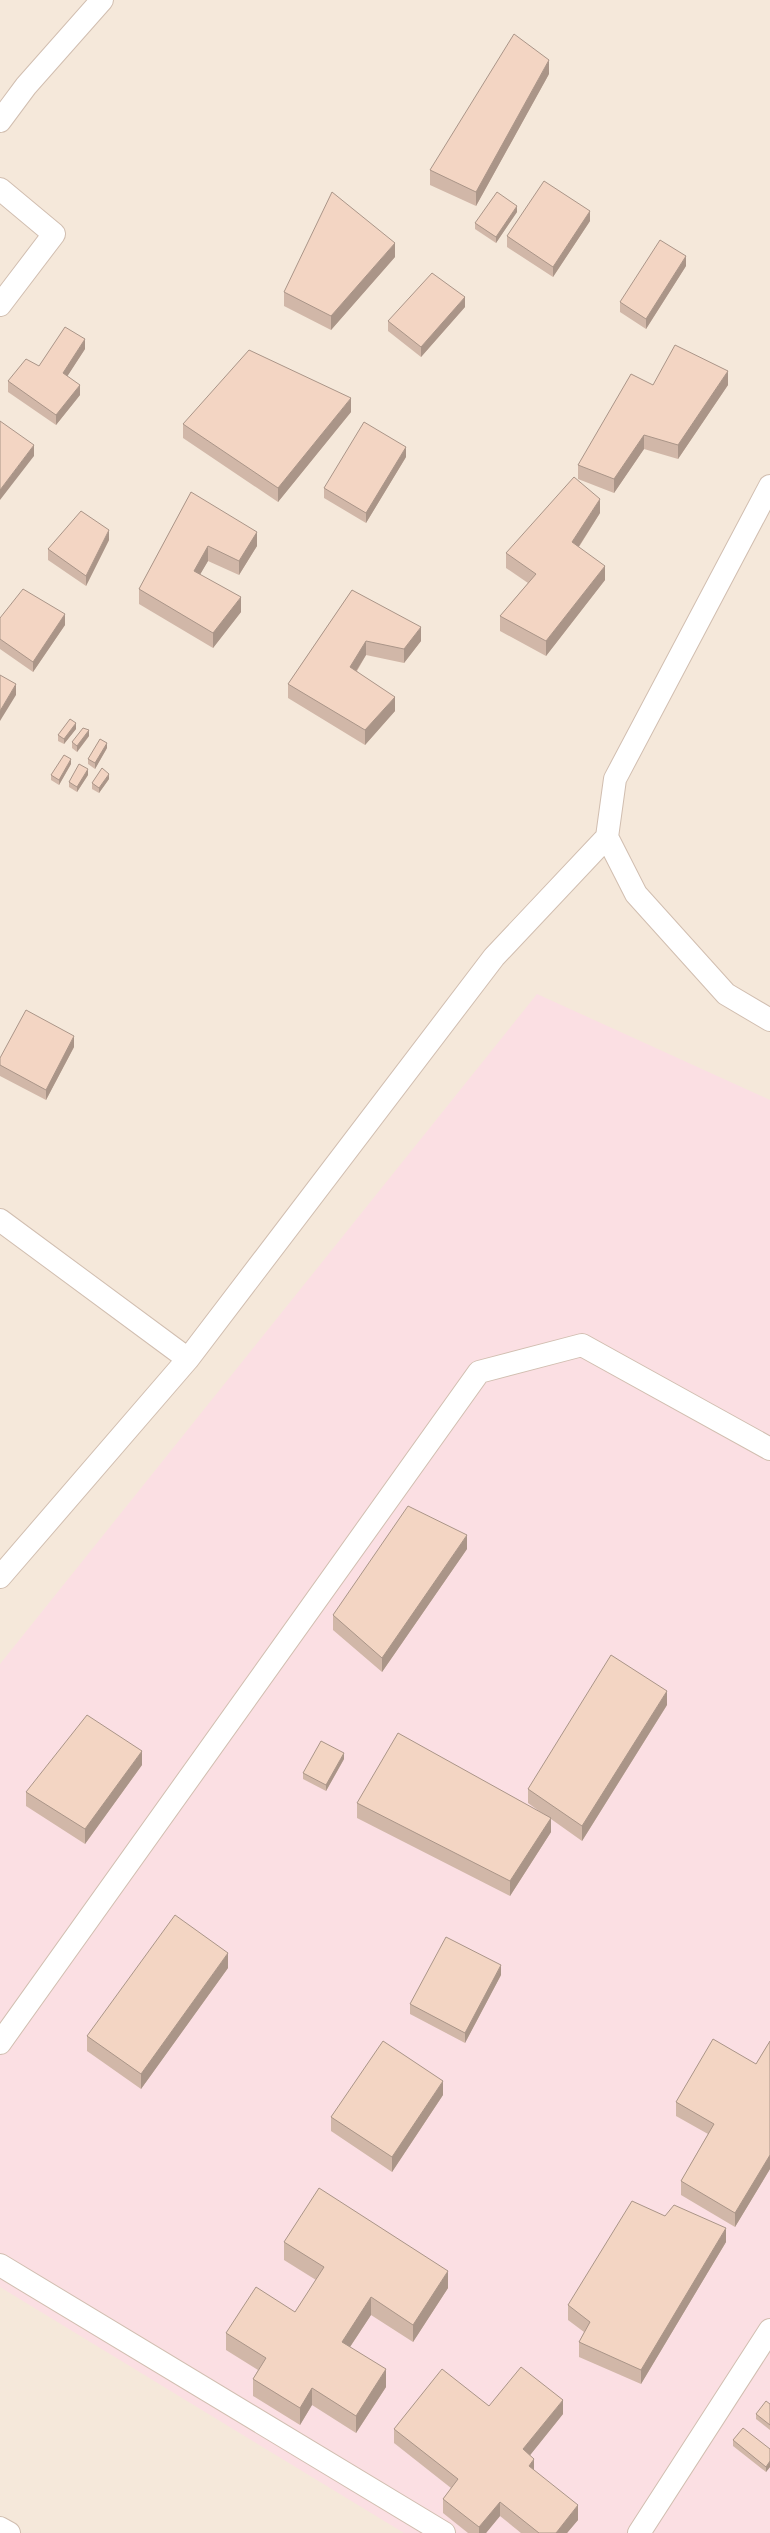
<svg xmlns="http://www.w3.org/2000/svg" width="770" height="2533" viewBox="0 0 770 2533" font-family="Ubuntu,sans-serif">
<rect width="100%" height="100%" fill="#fdf6ec"/>
<path fill="#f5e8da" d="M0 0H770V2533H0Z"/>
<path fill="#fbdfe3" d="M537 994 770 1100V2533H404L0 2287V1664Z"/>
<g fill="none" stroke-linecap="round" stroke-linejoin="round">
<g stroke="#d1beb0" stroke-width="24">
<path id="minor" d="M0 121 26 86 102 0
M0 189 54 234 0 305
M770 486 615 779 607 837 636 894 726 994 770 1020
M0 1220 188 1359
M0 1577 188 1359 494 957 607 837
M0 2043 479 1372 582 1345 770 1449
M0 2265 444 2533
M0 2528 9 2533
M639 2533 770 2330"/>
</g>
<use href="#minor" stroke="#fff" stroke-width="22"/>
</g>
<path fill="#d1b7a8" d="M549 74 476 206 430 185V170Z
M517 212 496 243 475 229V223Z
M590 221 553 277 507 247V236Z
M395 257 331 330 284 306V292Z
M686 266 646 329 620 312V302Z
M465 307 421 357 388 331V321Z
M85 349 67 376 80 395 56 425 8 392V381L39 366Z
M653 385H728L678 459 644 449 614 493 578 479V465Z
M351 412 278 502 183 438V424Z
M406 457 366 523 324 498V488Z
M191 492 257 546 239 575 208 561 200 574 241 612 213 648 139 604V589Z
M600 513 579 547 605 580 546 656 500 631V616L528 583 506 568V553Z
M109 540 86 586 48 560V549Z
M352 590 421 641 404 663 366 655 357 671 395 711 365 745 288 698V684Z
M0 618 65 625 33 672 0 649Z
M76 729 64 744 58 741V735Z
M89 736 77 752 72 748V742Z
M107 748 95 769 88 764V759Z
M71 764 59 785 51 780V775Z
M88 775 77 792 69 787V782Z
M109 779 99 793 92 789V783Z
M74 1047 46 1100 0 1076V1058Z
M467 1549 382 1672 333 1630V1615Z
M667 1705 582 1841 551 1819V1832L510 1896 357 1818V1803L543 1814 528 1803V1789Z
M344 1759 326 1791 303 1779V1773Z
M142 1765 85 1844 26 1806V1792Z
M228 1968 141 2089 87 2051V2036Z
M501 1975 465 2043 410 2014V2004Z
M770 2041V2169L735 2227 681 2195V2181L708 2134 676 2116V2102L756 2064Z
M443 2095 392 2172 331 2131V2117Z
M665 2216 726 2242 641 2384 579 2357V2342L584 2332 568 2320V2305Z
M284 2242 448 2288 413 2342 371 2315 350 2347 386 2387 356 2433 312 2405 300 2425 253 2396V2379L258 2370 226 2350V2333L295 2312 316 2280 284 2260Z
M770 2404V2430L756 2419V2414Z
M489 2406 563 2414 530 2455 534 2470 578 2520 567 2533H521L500 2516 486 2533H468L443 2513V2499L451 2488 394 2443V2429Z
M733 2440 770 2449V2467L766 2472 733 2446Z"/>
<path fill="#aa9588" d="M549 60V74L476 206V192Z
M517 206V212L496 243V237Z
M590 211V221L553 277V267Z
M395 243V257L331 330V316Z
M686 256V266L646 329V319Z
M465 297V307L421 357V347Z
M85 339V349L63 383V373Z
M728 371V385L678 459V445Z
M80 385V395L56 425V415Z
M351 398V412L278 502V488Z
M644 435V449L614 493V479Z
M34 445V456L0 500V490Z
M406 447V457L366 523V513Z
M600 499V513L572 557V542Z
M109 530V540L86 586V576Z
M257 532V546L239 575V561Z
M208 546V561L194 585V571Z
M605 566V580L546 656V641Z
M241 597V612L213 648V633Z
M65 614V625L33 672V662Z
M421 627V641L404 663V649Z
M366 641V655L350 681V667Z
M16 684V695L0 721V711Z
M395 697V711L365 745V730Z
M76 723V729L64 744V739Z
M89 730V736L77 752V746Z
M107 743V748L95 769V763Z
M71 759V764L59 785V780Z
M88 769V775L77 792V787Z
M109 774V779L99 793V788Z
M74 1036V1047L46 1100V1090Z
M467 1535V1549L382 1672V1658Z
M667 1691V1705L582 1841V1826Z
M142 1751V1765L85 1844V1829Z
M344 1753V1759L326 1791V1785Z
M551 1818V1832L510 1896V1881Z
M228 1953V1968L141 2089V2074Z
M501 1965V1975L465 2043V2033Z
M443 2081V2095L392 2172V2157Z
M770 2155V2169L735 2227V2213Z
M726 2228V2242L641 2384V2370Z
M448 2271V2288L413 2342V2325Z
M371 2297V2315L342 2359V2342Z
M386 2369V2387L356 2433V2416Z
M312 2388V2405L300 2425V2408Z
M563 2400V2414L523 2464V2449Z
M534 2459V2473L529 2466Z
M770 2461V2467L766 2472V2467Z
M500 2502V2516L486 2533H479V2527Z
M578 2505V2520L567 2533H556Z"/>
<path fill="#f3d5c3" stroke="#aa9588" d="M514 34 549 60 476 192 430 170Z
M544 181 590 211 553 267 507 236Z
M332 192 395 243 331 316 284 292Z
M497 192 517 206 496 237 475 223Z
M660 240 686 256 646 319 620 302Z
M432 273 465 297 421 347 388 321Z
M65 327 85 339 63 373 80 385 56 415 8 381 26 359 39 366Z
M675 345 728 371 678 445 644 435 614 479 578 465 631 374 653 385Z
M249 350 351 398 278 488 183 424Z
M0 421 34 445 0 490Z
M364 422 406 447 366 513 324 488Z
M574 477 600 499 572 542 605 566 546 641 500 616 536 574 506 553Z
M191 492 257 532 239 561 208 546 194 571 241 597 213 633 139 589Z
M81 511 109 530 86 576 48 549Z
M23 589 65 614 33 662 0 639V618Z
M352 590 421 627 404 649 366 641 350 667 395 697 365 730 288 684Z
M0 675 16 684 0 711Z
M70 719 76 723 64 739 58 735Z
M83 728 89 730 77 746 72 742Z
M100 739 107 743 95 763 88 759Z
M64 755 71 759 59 780 51 775Z
M79 764 88 769 77 787 69 782Z
M102 768 109 774 99 788 92 783Z
M26 1010 74 1036 46 1090 0 1065V1058Z
M408 1506 467 1535 382 1658 333 1615Z
M611 1655 667 1691 582 1826 528 1789Z
M87 1715 142 1751 85 1829 26 1792Z
M398 1733 551 1818 510 1881 357 1803Z
M321 1741 344 1753 326 1785 303 1773Z
M175 1915 228 1953 141 2074 87 2036Z
M446 1937 501 1965 465 2033 410 2004Z
M713 2039 756 2064 770 2041V2155L735 2213 681 2181 714 2124 676 2102Z
M383 2041 443 2081 392 2157 331 2117Z
M319 2188 448 2271 413 2325 371 2297 342 2342 386 2369 356 2416 312 2388 300 2408 253 2379 266 2358 226 2333 256 2287 295 2312 324 2267 284 2242Z
M632 2201 665 2216 674 2205 726 2228 641 2370 579 2342 590 2322 568 2305Z
M521 2367 563 2400 523 2449 534 2459 529 2466 578 2505 556 2533H539L500 2502 479 2527 443 2499 458 2479 394 2429 442 2369 489 2406Z
M766 2401 770 2404V2425L756 2414Z
M743 2428 770 2449V2461L766 2467 733 2440Z"/>
</svg>
